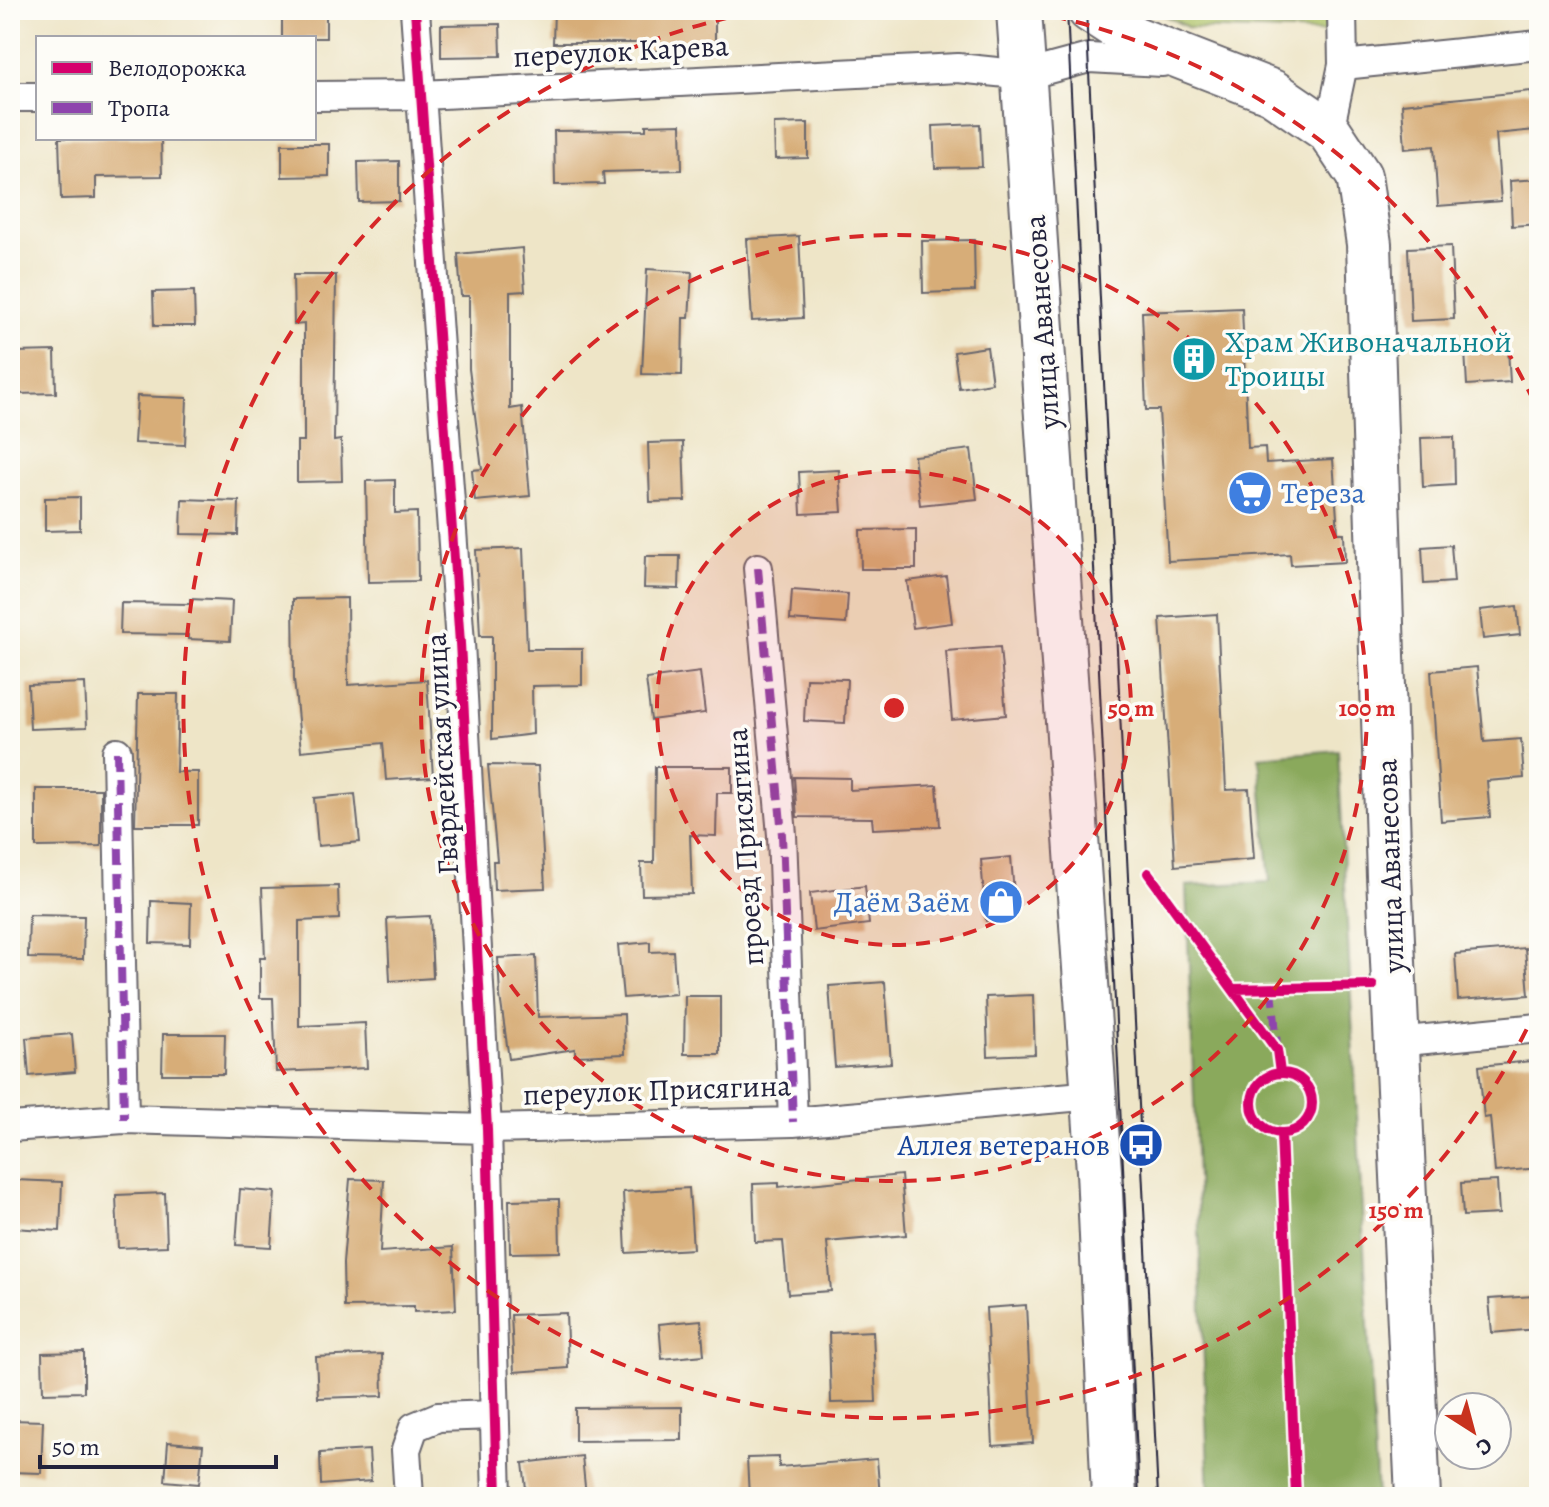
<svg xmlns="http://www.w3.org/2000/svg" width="1549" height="1507" viewBox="0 0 1549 1507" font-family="Alegreya,serif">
<rect width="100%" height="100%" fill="#fdfcf7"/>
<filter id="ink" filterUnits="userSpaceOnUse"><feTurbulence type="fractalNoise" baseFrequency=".0125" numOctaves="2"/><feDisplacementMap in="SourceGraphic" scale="16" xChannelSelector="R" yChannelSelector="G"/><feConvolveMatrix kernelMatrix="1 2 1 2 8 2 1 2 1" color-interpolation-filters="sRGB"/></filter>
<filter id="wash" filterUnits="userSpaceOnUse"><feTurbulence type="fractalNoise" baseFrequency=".006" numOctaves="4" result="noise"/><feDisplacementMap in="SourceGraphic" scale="32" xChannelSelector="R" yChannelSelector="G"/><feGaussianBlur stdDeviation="1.8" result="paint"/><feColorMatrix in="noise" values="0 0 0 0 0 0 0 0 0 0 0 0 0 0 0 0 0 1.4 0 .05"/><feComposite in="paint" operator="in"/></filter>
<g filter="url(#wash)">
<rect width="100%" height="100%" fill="#eee5c7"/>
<path fill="#aec367" stroke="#687251" stroke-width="2" d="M1154 10H1325L1326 32 1189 28Z"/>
<path fill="#8aa95c" stroke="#56664c" stroke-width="2" d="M1338 750 1377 1497H1209L1186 886 1270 882 1259 757Z"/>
<g id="blocks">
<path fill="#d7ad78" d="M282 10H326V38H282Z
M554 10H600V17L715 15V50L642 51V43H553Z
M500 24 501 56 441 57V25Z
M1531 91 1535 130 1496 134 1501 201 1438 206 1434 146 1405 149 1402 104Z
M808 123V158L775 159 774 124Z
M681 124 682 170 603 172 604 184 555 185 554 131 646 130V125Z
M980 124 982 167 935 168 933 126Z
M59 138H161L162 176 96 177V198L61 199Z
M282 144H329V176L282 177Z
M399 161V201L359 202 358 162Z
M1539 179V224L1512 226 1510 181Z
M799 236 803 318 752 321 747 239Z
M974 240 975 291 923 293 922 241Z
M1451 246 1454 319 1411 321 1408 248Z
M522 248 525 291 510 292V409L522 407 530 496 475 501 472 470 482 469 469 369V296H461L458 254Z
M647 269 692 272 689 318H683L682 375 642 374Z
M293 275H336L334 441 341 440 342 481 297 482V441H304V324L294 325Z
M194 291 195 326H154L153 292Z
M1242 308 1248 448 1265 447 1266 463 1333 459 1338 533H1344L1345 562 1291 565 1290 554 1168 561 1159 410H1146L1142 312Z
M987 347 992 383 959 388 954 352Z
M1508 349 1510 382 1467 385 1465 351Z
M55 351 56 393 16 394 15 352Z
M137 396 187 398 185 445 134 443Z
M1454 437 1455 485 1423 487 1421 438Z
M683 442 685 501 650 502 648 443Z
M971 449 977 499 920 505 914 456Z
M839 470 842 512 801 514 799 472Z
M395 480V513L417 512 418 581 368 582 366 481Z
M80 497V530L45 531V498Z
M182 499 239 501 238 535 181 534Z
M916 529V569H861L860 530Z
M1451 545 1454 582 1424 584 1422 547Z
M523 548 527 649H582V685L532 686 533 734 492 739V636H480L476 550Z
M645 556H680L679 589 644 588Z
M946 576 952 623 913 628 907 581Z
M792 590 848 594 846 624 790 620Z
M347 598 348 685 427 680 433 777 386 780 383 743 301 751 294 679 293 599Z
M190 599 232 601 230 641 188 639V635L120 634 121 603 190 604Z
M1517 606 1520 635 1483 639 1480 610Z
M1217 614 1226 790 1249 789 1254 859 1175 866 1160 618Z
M1000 647 1006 715 952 720 946 651Z
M1477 667 1484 742 1521 739 1524 778 1487 781 1490 817 1441 821 1431 671Z
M700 672 705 713 651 720 646 679Z
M806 678 847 679 845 723 804 721Z
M85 683 87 727 30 729 28 685Z
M138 694H178L176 772H198V825H135Z
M488 765 538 766 545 888 494 890 493 861H497Z
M655 767H732V793H717L716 836 690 835 692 894 642 895 641 863H654Z
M794 777 850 778V790L937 785 940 826 873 829 872 818 797 817Z
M36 789H101V846L36 847Z
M355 794 360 842 318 846 314 798Z
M1011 857 1016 918 986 921 981 860Z
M338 886 339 919 299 921V1026L365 1023 367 1068 276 1072 273 998H260V958H265L262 888Z
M865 886 869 924 814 931 810 893Z
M151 901 191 903 190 944 150 943Z
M29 915 84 916 83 959 28 958Z
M430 916 433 978 390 981 387 918Z
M650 942V952L673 951 676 994 623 998 618 945Z
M1525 948 1529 995 1458 1000 1455 954Z
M536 956 538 1017 624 1014 625 1054 575 1056V1049L509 1059 500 996 498 958Z
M885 982 891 1063 835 1067 829 986Z
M1033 995 1035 1054 988 1056 986 997Z
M685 996H720V1054H684Z
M72 1034 75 1072 29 1076 26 1038Z
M163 1034H225L224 1074H162Z
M1532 1061 1539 1168 1495 1172 1490 1117 1484 1118 1479 1066Z
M901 1175 906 1235 827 1242 831 1291 788 1294 783 1241 755 1242 753 1184 779 1183V1187Z
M350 1179 384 1180 380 1252 453 1247 456 1310 414 1312V1306L344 1307 343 1263Z
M15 1180 62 1182 60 1231 13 1228Z
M1497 1181 1499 1214 1463 1216 1461 1183Z
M689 1188 693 1249 626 1253 623 1192Z
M240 1189 275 1192 271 1247 236 1245Z
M165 1193 167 1246 118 1248 116 1195Z
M559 1199 560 1252 510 1253 509 1200Z
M1534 1296 1536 1329 1492 1333 1489 1299Z
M1026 1305 1033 1443 993 1446 986 1308Z
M566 1313 568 1368 514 1372 511 1315Z
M701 1320 704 1355 662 1359 659 1324Z
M873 1331 876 1402 831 1403 829 1333Z
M84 1352V1392L43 1393 42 1353Z
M382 1354 383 1396 318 1398 316 1357Z
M682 1407V1440L575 1441V1408Z
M10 1420 43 1421 41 1473 10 1472Z
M168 1442 203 1445 199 1484 165 1481Z
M369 1450 371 1481 321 1485 320 1453Z
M582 1456 586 1497H527L523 1463Z
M779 1457V1467L877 1459 880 1497H749L747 1458Z"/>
</g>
</g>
<g filter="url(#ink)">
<use href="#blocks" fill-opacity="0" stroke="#69666c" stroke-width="2"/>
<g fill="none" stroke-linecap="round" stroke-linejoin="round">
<g stroke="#69666c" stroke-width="32">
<path id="street" d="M415 10 460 643 487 1129 497 1497
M1343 65 1539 45
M314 96 422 95 958 68 1026 75 1089 58 1162 62
M10 97H38
M1329 131 1343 65 1342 10
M758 568 782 835 793 1122
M117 752 124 1119
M1396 1042 1539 1028
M10 1127 124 1119 487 1129 793 1122 1094 1095
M409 1497 406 1450 414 1427 438 1417 493 1415"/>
</g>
<g stroke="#69666c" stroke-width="48">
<path id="highway" d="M1019 10 1099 1171 1114 1497
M1090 10 1133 38 1272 92 1329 131 1359 176 1369 244 1389 876 1418 1497"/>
</g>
<use href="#street" stroke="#fff" stroke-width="28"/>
<use href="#highway" stroke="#fff" stroke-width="44"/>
<path stroke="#22223b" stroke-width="2" d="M1067 10 1139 1497
M1086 10 1158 1497"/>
<path stroke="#8e44ad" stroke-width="8" stroke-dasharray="16 8" stroke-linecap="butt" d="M758 568 782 835 793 1122
M117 752 124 1119
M1272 989 1277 1046"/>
<g stroke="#fdfcf7" stroke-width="15">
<path id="cycleway" d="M415 10 460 643 487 1129 497 1497
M1148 873 1277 1050 1280 1073
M1233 989 1373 986
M1252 1103a30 30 0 1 1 60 0a30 30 0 1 1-60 0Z
M1281 1133 1296 1497"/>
</g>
<use href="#cycleway" stroke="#d6006c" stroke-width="10"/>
</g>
</g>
<circle cx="894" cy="708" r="237" fill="#d62828" fill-opacity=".12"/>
<g fill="none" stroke="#d62828" stroke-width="4" stroke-dasharray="14 10">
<circle cx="894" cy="708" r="237"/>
<circle cx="894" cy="708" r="473"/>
<path d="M1537 1008A710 710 0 1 1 759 11M1029 11A710 710 0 0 1 1537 408"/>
</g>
<defs>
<g id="building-disc" transform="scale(2.3)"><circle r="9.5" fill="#0f9aa8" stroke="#fdfcf7"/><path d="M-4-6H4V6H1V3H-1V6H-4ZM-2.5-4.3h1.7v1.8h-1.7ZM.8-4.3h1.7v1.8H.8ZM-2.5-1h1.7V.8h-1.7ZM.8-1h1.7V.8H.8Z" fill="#fff"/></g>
<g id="supermarket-disc" transform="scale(2.3)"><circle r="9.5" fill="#3f7fe0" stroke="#fdfcf7"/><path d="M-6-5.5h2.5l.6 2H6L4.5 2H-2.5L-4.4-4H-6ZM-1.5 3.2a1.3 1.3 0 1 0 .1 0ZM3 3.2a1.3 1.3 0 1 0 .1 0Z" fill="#fff"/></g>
<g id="shop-disc" transform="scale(2.3)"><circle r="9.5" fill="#3f7fe0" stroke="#fdfcf7"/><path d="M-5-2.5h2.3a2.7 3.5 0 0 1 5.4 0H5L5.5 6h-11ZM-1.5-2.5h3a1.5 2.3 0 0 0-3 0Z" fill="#fff"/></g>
<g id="bus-disc" transform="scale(2.3)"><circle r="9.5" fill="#1a4fb4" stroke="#fdfcf7"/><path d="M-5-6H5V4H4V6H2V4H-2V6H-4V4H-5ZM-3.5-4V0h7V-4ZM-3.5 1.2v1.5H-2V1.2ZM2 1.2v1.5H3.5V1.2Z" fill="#fff"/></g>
</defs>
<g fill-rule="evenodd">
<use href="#building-disc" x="1194" y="359"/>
<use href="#supermarket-disc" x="1250" y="493"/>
<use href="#shop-disc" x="1001" y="902"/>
<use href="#bus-disc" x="1141" y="1145"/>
</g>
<g text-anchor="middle" stroke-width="7" stroke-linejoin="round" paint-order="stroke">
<g font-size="30" fill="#22223b" stroke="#fdfcf7">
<text transform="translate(621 51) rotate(-3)" y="10">переулок Карева</text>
<text transform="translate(1042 322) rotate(-94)" y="10">улица Аванесова</text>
<text transform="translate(442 754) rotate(-93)" y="10">Гвардейская улица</text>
<text transform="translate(745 847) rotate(-94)" y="10">проезд Присягина</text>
<text transform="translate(1390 866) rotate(-92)" y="10">улица Аванесова</text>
<text transform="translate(657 1090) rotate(-2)" y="10">переулок Присягина</text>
</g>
<g font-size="30" fill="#0d838f" stroke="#fdfcf7" text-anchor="start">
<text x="1225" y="352">Храм Живоначальной<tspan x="1225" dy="34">Троицы</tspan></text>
</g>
<g font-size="30" fill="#366cbe" stroke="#fdfcf7" text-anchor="start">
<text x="1281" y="503">Тереза</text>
<text x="970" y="912" text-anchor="end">Даём Заём</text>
</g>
<g font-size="30" fill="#164399" stroke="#fdfcf7" text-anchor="end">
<text x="1110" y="1155">Аллея ветеранов</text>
</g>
</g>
<circle cx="894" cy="708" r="12" fill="#d62828" stroke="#fdfcf7" stroke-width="4"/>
<g font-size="24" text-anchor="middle" font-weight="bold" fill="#d62828" stroke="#fdfcf7" stroke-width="7" stroke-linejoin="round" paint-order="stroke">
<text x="1131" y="716">50 m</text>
<text x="1367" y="716">100 m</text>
<text x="1396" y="1218">150 m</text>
</g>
<rect width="1549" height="1507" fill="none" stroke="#fdfcf7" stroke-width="40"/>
<rect x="36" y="36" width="280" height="104" fill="#fdfcf7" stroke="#a5a5ac" stroke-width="2"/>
<rect x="52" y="62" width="40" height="12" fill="#d6006c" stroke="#a5a5ac" stroke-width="2"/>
<text x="108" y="76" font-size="24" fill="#22223b">Велодорожка</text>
<rect x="52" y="102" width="40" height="12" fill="#8e44ad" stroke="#a5a5ac" stroke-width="2"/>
<text x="108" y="116" font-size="24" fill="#22223b">Тропа</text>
<g transform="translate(1473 1431) rotate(144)"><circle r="38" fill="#fdfcf7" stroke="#a5a5ac" stroke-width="2"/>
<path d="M0-6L14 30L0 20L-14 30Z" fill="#c8321e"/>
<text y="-12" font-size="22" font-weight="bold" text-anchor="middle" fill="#22223b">С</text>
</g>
<path d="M40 1455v12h236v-12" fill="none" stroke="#22223b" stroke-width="4"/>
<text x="52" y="1455" font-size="24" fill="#22223b" stroke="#fdfcf7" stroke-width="6" paint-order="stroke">50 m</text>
</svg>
